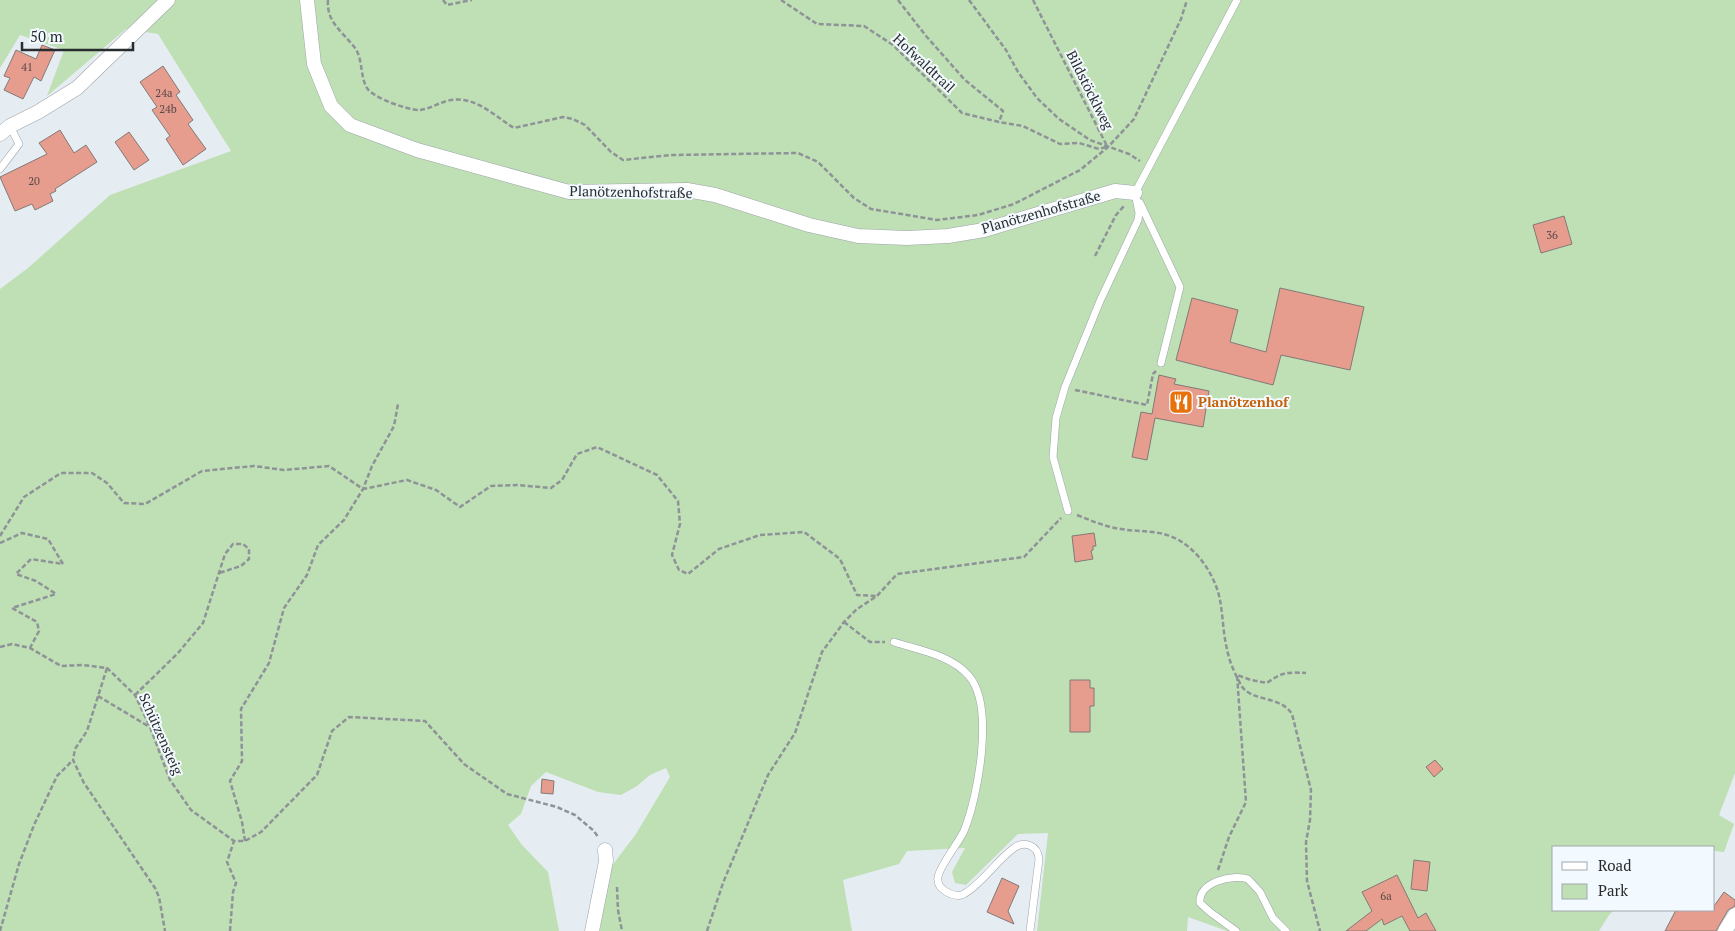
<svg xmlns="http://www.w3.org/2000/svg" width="1735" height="931" viewBox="0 0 1735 931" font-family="'PT Serif',serif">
<rect width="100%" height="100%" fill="#e5edf3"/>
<path fill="#bfdfb4" d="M0 0H1735V773L1719 815 1734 824 1724 852 1714 851V847H1554V910H1614L1609 915 1599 931H1227L1188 917 1187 931H1037L1048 833 1018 834 966 885 955 883 952 872 965 848 907 851 899 864 843 880 852 931H600L602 905 611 867 636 834 670 777 666 768 650 775 637 786 621 795 598 792 546 772 531 786 521 814 508 825 522 845 548 872 559 931H0V289L28 268 110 195 231 151 158 34 126 29 47 96 64 50 20 35 0 68Z"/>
<path fill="#e79d8e" stroke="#827977" d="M42 45 55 50 41 81 34 77 23 99 4 90 10 78 4 76 16 50 36 59Z
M163 66 180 92 176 95 193 120 188 124 206 149 183 165 166 139 170 136 152 110 157 107 140 82Z
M60 130 74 153 86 145 97 162 55 189 56 191 50 194 53 201 35 210 32 204 15 211 0 177 47 154 39 143Z
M129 132 149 160 134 170 115 142Z
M1564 216 1572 244 1541 253 1533 225Z
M1280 288 1364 307 1350 370 1281 355 1273 385 1176 360 1192 298 1238 310 1230 342 1266 352Z
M1159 375 1176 379 1174 384 1209 391 1203 427 1155 418 1147 460 1132 457 1141 412 1152 414Z
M1094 533 1096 546H1093V550L1091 551 1093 559 1075 562 1072 536Z
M1070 680H1090V688H1094V706H1090V732H1070Z
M1435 760 1443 769 1434 777 1426 767Z
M542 779 554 781 553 794 541 793Z
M1414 860 1430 862 1427 891 1411 889Z
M1397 875 1418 918 1426 913 1436 931H1410L1402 916 1384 925 1382 919 1366 931H1346L1372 911 1362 892Z
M1002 878 1019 886 1008 911 1014 924 987 912Z
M1724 892 1735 900V906L1728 910 1716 931H1665L1676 910H1714V906Z"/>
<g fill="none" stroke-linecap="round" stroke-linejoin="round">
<g stroke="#9da4aa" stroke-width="8">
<path id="lane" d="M0 169 19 144 10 126
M1140 203 1180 287 1161 363
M1068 511 1053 457 1056 418 1065 387 1100 301 1138 220 1139 213 1135 193 1237 0
M894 642C919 650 951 655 969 676 995 706 978 797 964 831 958 844 940 865 938 877 936 889 952 897 962 895 980 886 997 860 1014 848 1025 840 1038 846 1039 859L1030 931
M1236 931 1210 912 1200 903C1198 882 1232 874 1248 879L1260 892 1273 918 1286 931"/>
</g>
<g stroke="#9da4aa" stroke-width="15">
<path id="street" d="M307 0 314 64 331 106 350 125 417 150 569 192 687 190 715 195 809 225 858 236 907 238 948 236 984 230 1115 191 1135 193
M0 134 10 126 38 112 77 88 168 0
M592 931 606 861 605 850
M1725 931 1735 915"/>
</g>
<path stroke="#8e9398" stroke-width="2.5" stroke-dasharray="5 2.5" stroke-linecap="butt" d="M328 0C326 22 343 32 355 48 363 59 360 77 367 88 373 98 408 110 419 110 434 109 444 97 464 100 482 103 498 118 514 128L563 117 573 119 585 125 611 152 623 160 671 155 798 153 818 162 854 198 871 209 937 220 978 215 1014 204 1080 170 1108 147 1134 119 1181 19 1187 0
M443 0 447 5 472 0
M781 0 817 24 864 26 893 45 962 113 999 122 1023 126 1060 144 1079 143 1099 149 1106 147
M898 0 926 36 965 80 1003 111 999 122
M969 0 1006 50 1018 72 1037 98 1059 119 1090 140 1129 154 1140 161
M1033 0 1107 146
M1095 256 1116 215 1124 206
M1075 390 1147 405 1153 374 1156 371
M1077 515C1092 521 1106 527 1121 529 1138 532 1154 530 1170 536 1195 545 1215 574 1220 600 1223 616 1223 633 1227 649 1229 661 1235 674 1241 685 1250 702 1280 695 1292 714L1311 790 1310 820 1306 842 1307 881 1320 931
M0 536 24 497 61 473H92L107 483 124 503 145 504 202 471 254 466 284 470 329 466 363 489 407 480 436 490 460 507 491 486 517 485 551 488 562 480 577 454 597 447 657 475 678 501 680 524 672 555 679 570 688 574 719 549 760 535 804 532 840 559 857 595 877 596
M0 543 22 533 48 539 63 564 31 559 16 574 36 581 56 594 12 608 37 622 39 631 30 648
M844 622 870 642H885
M0 647 12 644 30 648 61 666 83 665 107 668 135 695 150 727 170 780 191 810 234 841H245L261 832 317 775 332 731 349 717 425 721 464 764 507 794 557 807 575 815 594 831 598 837
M107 668 87 731 75 749 73 760 84 783 155 888 159 897 165 931
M135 695 178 653 203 623 225 554 233 544H243L249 549V559L241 566 219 573
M98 696 148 726
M245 841 242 822 230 781 242 761 241 709 269 663 284 608 307 575 318 545 344 520 363 489 372 466 394 426 398 404
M1218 870 1229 837 1246 802 1237 675 1251 680 1267 683C1282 672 1287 672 1306 673
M617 887 618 910 622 931
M0 931 19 864 34 825 57 776 73 760
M230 931 233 892 236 883 227 862 234 841
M707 931 723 883 768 775 795 733 822 652 844 622 857 609 877 596 897 574 1024 557 1061 518"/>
<use href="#lane" stroke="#fff" stroke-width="7"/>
<use href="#street" stroke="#fff" stroke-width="14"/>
</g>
<defs>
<g id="restaurant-square" transform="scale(1.25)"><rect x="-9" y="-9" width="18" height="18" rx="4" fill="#e8710a" stroke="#f3faff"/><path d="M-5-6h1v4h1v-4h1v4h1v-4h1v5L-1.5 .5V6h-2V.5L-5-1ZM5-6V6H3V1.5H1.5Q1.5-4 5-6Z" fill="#fff"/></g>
</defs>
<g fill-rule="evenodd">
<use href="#restaurant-square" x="1181" y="402"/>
</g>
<g text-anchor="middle" stroke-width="4" stroke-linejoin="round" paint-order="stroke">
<g font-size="11" fill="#584847">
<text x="27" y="71">41</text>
<text x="164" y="97">24a</text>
<text x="168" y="113">24b</text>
<text x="34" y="185">20</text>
<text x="1552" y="239">36</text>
<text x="1386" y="900">6a</text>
</g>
<g font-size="14" fill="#292c2f" stroke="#f3faff">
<text transform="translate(924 63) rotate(43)" y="5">Hofwaldtrail</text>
<text transform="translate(1090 90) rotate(63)" y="5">Bildstöcklweg</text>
<text transform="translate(631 192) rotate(1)" y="5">Planötzenhofstraße</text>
<text transform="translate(1041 212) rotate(-16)" y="5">Planötzenhofstraße</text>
<text transform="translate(161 734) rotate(66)" y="5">Schützensteig</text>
</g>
<g font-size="14" font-weight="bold" fill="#c56008" stroke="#f3faff" text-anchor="start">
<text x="1198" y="407">Planötzenhof</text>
</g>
</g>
<rect x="1552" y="846" width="162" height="65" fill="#f3faff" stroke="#a2a8ac"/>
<rect x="1562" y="862" width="25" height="8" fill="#ffffff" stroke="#a2a8ac"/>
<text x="1598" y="871" font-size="15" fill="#292c2f">Road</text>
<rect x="1562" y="884" width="25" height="15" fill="#bfdfb4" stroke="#a2a8ac"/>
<text x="1598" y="896" font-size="15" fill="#292c2f">Park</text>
<path d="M22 42v8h111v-8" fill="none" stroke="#292c2f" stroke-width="2.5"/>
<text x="30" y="42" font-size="15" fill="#292c2f" stroke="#f3faff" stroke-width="4" paint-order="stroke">50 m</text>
</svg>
